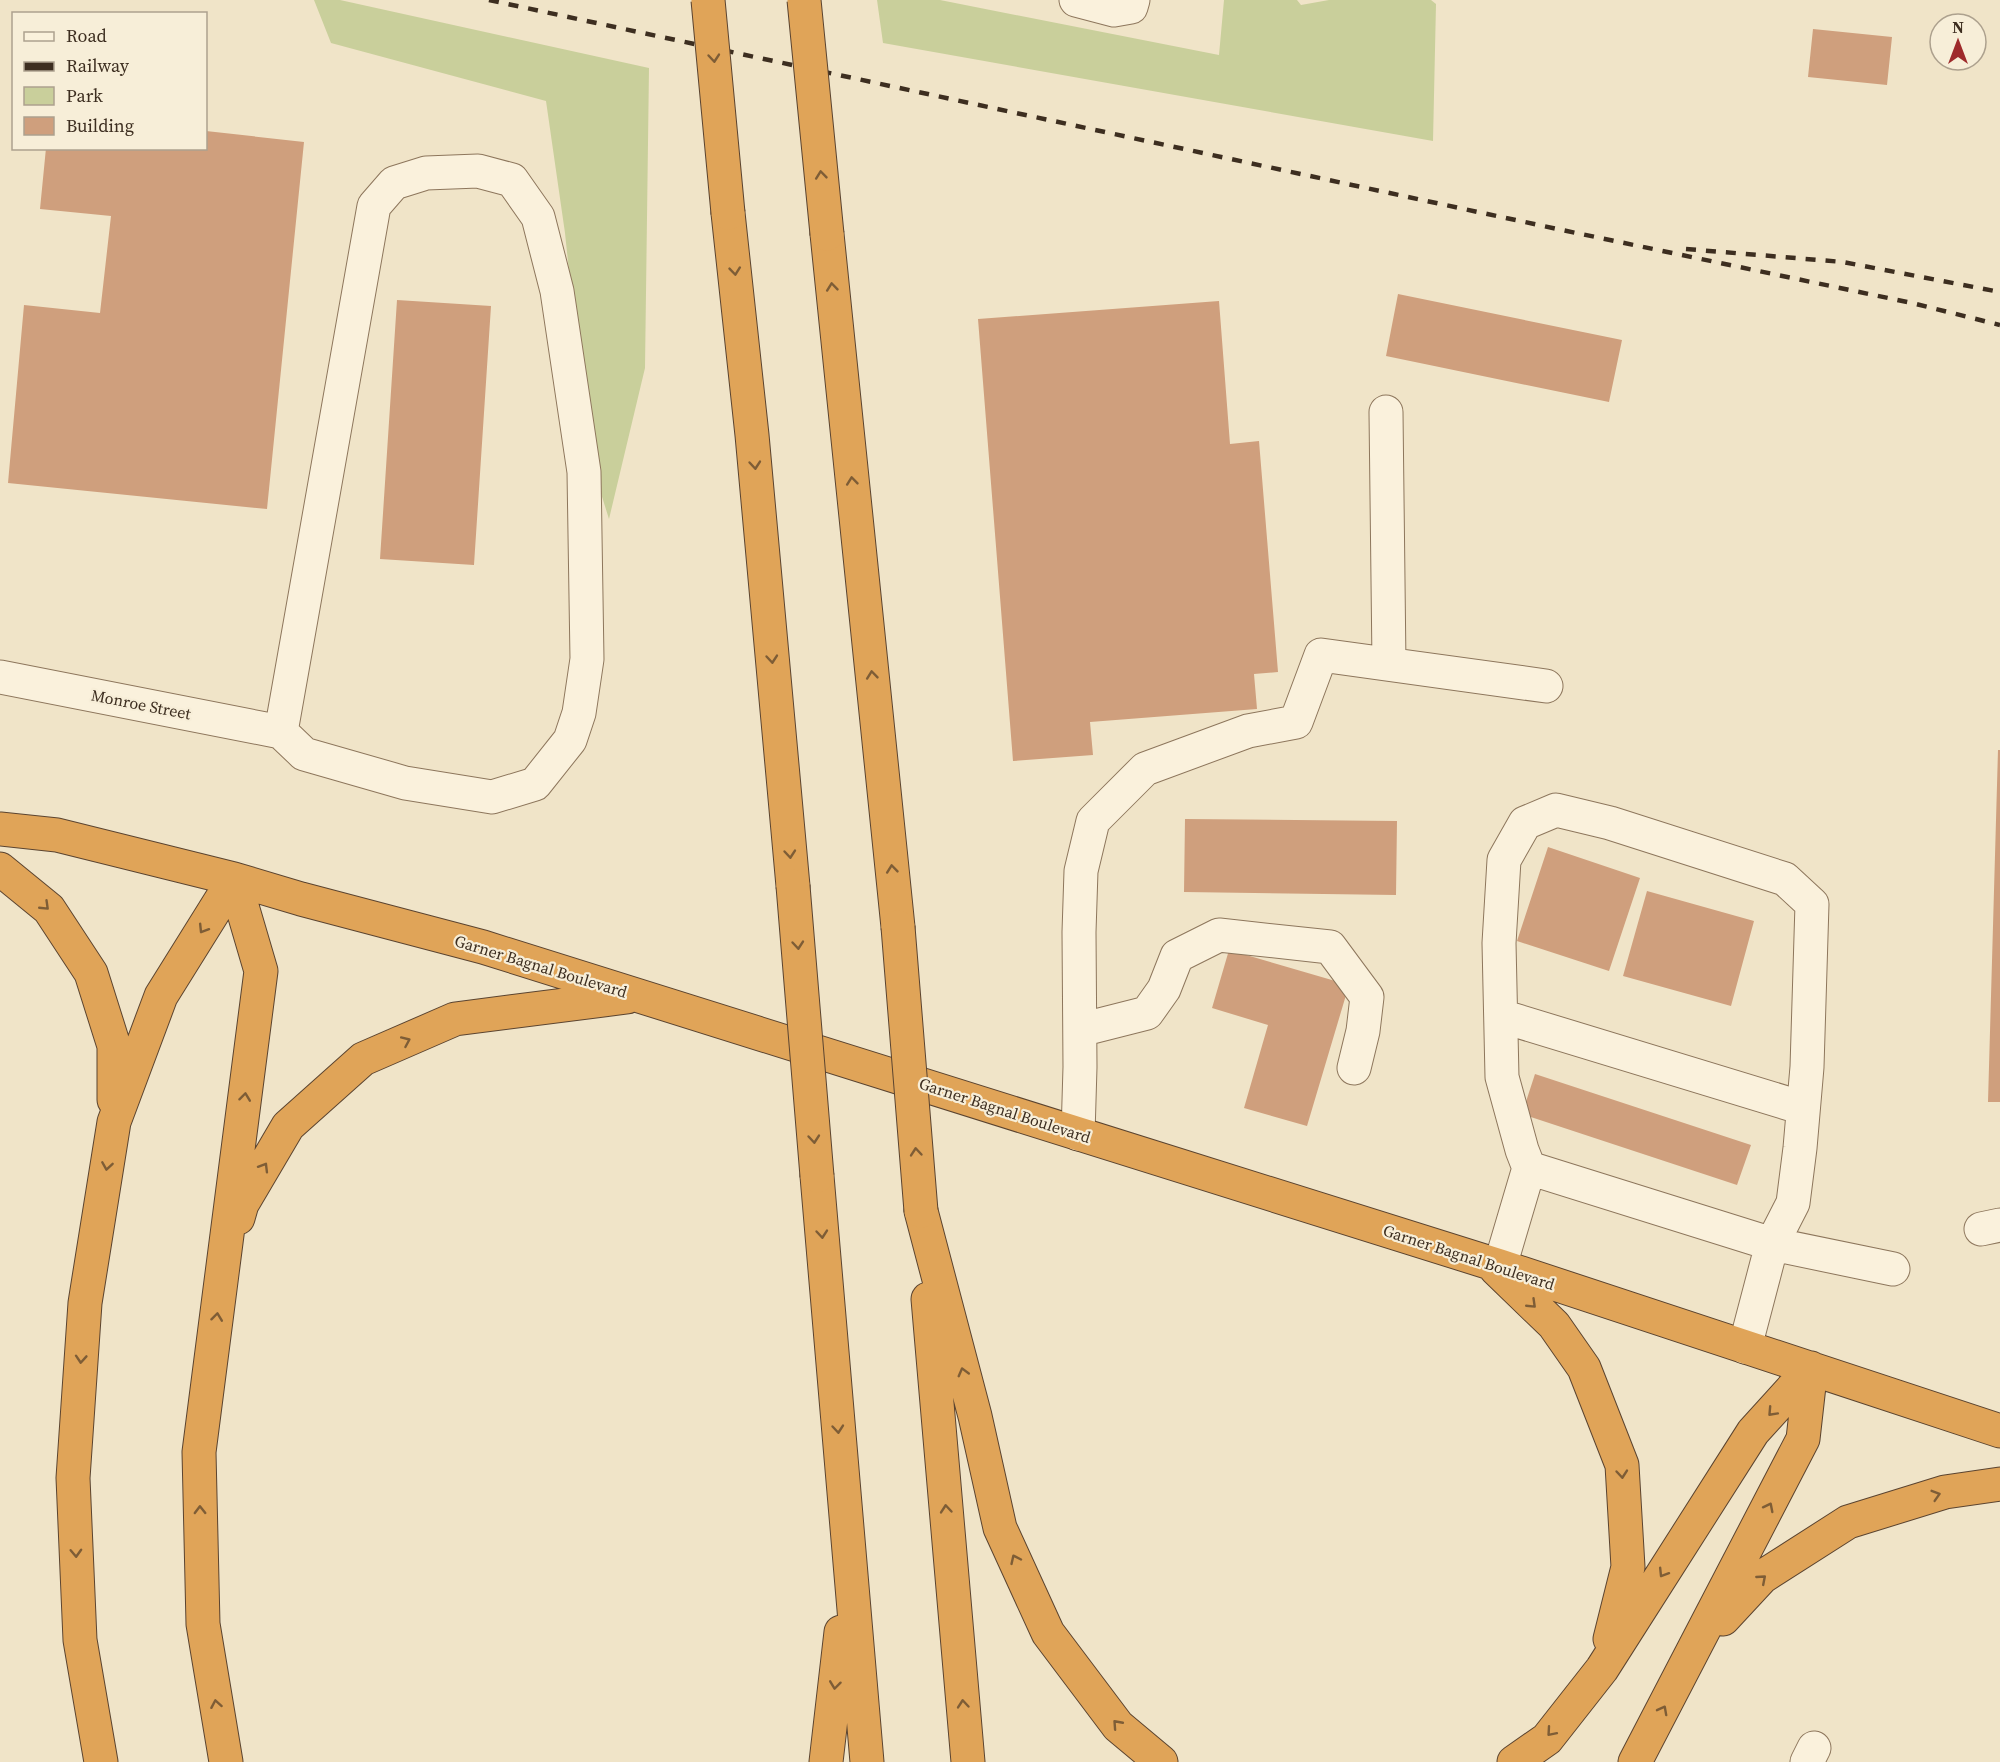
<svg xmlns="http://www.w3.org/2000/svg" width="2000" height="1762" viewBox="0 0 2000 1762" font-family="'Source Serif 4',serif">
<rect width="100%" height="100%" fill="#f0e4c8"/>
<path fill="#c9cf9b" d="M314 0H340L649 68 645 368 609 519 588 452 565 233 546 101 331 43Z
M877 0H940L1219 55 1224 0H1297L1301 5 1329 0H1431L1436 4 1433 141 883 43Z"/>
<path fill="#cf9f7d" d="M1813 29 1892 37 1887 85 1808 77Z
M206 131 304 142 267 509 8 483 24 305 100 313 111 216 40 209 46 148H206Z
M1398 294 1622 340 1609 402 1386 356Z
M397 300 491 306 474 565 380 559Z
M1219 301 1230 444 1259 441 1278 672 1254 674 1257 709 1090 722 1093 755 1013 761 978 319Z
M1998 750H2000V1102H1988Z
M1185 819 1397 821 1396 895 1184 892Z
M1548 847 1640 878 1609 971 1517 941Z
M1647 891 1754 921 1731 1006 1623 976Z
M1229 950 1349 985 1307 1126 1244 1108 1268 1025 1212 1008Z
M1535 1074 1751 1145 1737 1185 1522 1114Z"/>
<g fill="none" stroke-linecap="round" stroke-linejoin="round">
<g stroke="#8d765c" stroke-width="35">
<path id="minor" d="M1076 0 1114 10 1131 7 1133 0
M478 171 512 180 538 217 557 291 584 472 587 659 579 713 570 740 535 784 492 797 405 783 304 754 281 732 374 206 394 183 426 173Z
M1386 412 1389 664
M0 677 281 732
M1501 1016 1803 1108
M1080 1030 1147 1013 1164 989 1177 956 1219 935 1330 947 1367 997 1363 1031 1354 1068
M1078 1134 1080 1067 1079 932 1081 871 1093 821 1145 769 1248 731 1296 722 1321 655 1546 686
M1981 1229 2000 1225
M1500 1266 1529 1168 1522 1150 1502 1077 1499 943 1504 860 1525 823 1556 810 1610 823 1785 879 1812 904 1807 1067 1800 1148 1793 1203 1772 1244 1529 1168
M1745 1347 1772 1244 1893 1269
M1807 1762 1814 1748"/>
</g>
<g stroke="#5b4430" stroke-width="35">
<path id="highway" d="M728 213 752 435 793 886
M827 234 898 927
M0 829 57 835 234 879 301 899 483 947 1500 1266 2000 1431
M0 869 49 909 91 973 114 1046V1100
M817 1176 867 1762
M921 1211 975 1416 1000 1528 1048 1633 1118 1726 1161 1762
M238 1218 242 1204 288 1126 363 1059 455 1019 627 997
M1496 1269 1554 1325 1584 1368 1622 1465 1628 1567 1610 1639
M928 1299 968 1762
M1723 1619 1762 1577 1848 1522 1945 1492 2000 1484
M101 1762 80 1640 73 1478 85 1303 114 1122 161 996 234 879
M226 1762 203 1624 199 1452 261 971 234 879
M826 1762 841 1632
M1514 1762 1547 1739 1602 1669 1753 1432 1811 1368
M1635 1762 1803 1439 1811 1368"/>
</g>
<use href="#minor" stroke="#faf1dc" stroke-width="33"/>
<use href="#highway" stroke="#e0a458" stroke-width="33"/>
<path stroke="#3d2e20" stroke-width="4.5" stroke-dasharray="10 10" stroke-linecap="butt" d="M489 0 1562 230 1912 303 2000 325
M1686 249 1843 262 2000 292"/>
<g stroke="#5b4430" stroke-width="35" stroke-linecap="butt">
<path id="highway-bridge" d="M708 0 728 213
M804 0 827 234
M793 886 817 1176
M898 927 921 1211"/>
</g>
<use href="#highway-bridge" stroke="#e0a458" stroke-width="33"/>
</g>
<defs><path id="oneway-chevron" d="M-2-3.5L2.5 0L-2 3.5" fill="none" stroke-width="1.6" stroke-linecap="round" stroke-linejoin="round" transform="scale(1.5)"/></defs>
<g stroke="#7e5d36">
<use href="#oneway-chevron" transform="translate(714 58) rotate(85)"/>
<use href="#oneway-chevron" transform="translate(821 175) rotate(-96)"/>
<use href="#oneway-chevron" transform="translate(735 271) rotate(84)"/>
<use href="#oneway-chevron" transform="translate(832 287) rotate(-96)"/>
<use href="#oneway-chevron" transform="translate(755 465) rotate(85)"/>
<use href="#oneway-chevron" transform="translate(852 481) rotate(-96)"/>
<use href="#oneway-chevron" transform="translate(772 659) rotate(85)"/>
<use href="#oneway-chevron" transform="translate(872 675) rotate(-96)"/>
<use href="#oneway-chevron" transform="translate(790 854) rotate(85)"/>
<use href="#oneway-chevron" transform="translate(892 869) rotate(-96)"/>
<use href="#oneway-chevron" transform="translate(45 906) rotate(44)"/>
<use href="#oneway-chevron" transform="translate(203 929) rotate(122)"/>
<use href="#oneway-chevron" transform="translate(798 945) rotate(85)"/>
<use href="#oneway-chevron" transform="translate(406 1041) rotate(-24)"/>
<use href="#oneway-chevron" transform="translate(245 1097) rotate(-83)"/>
<use href="#oneway-chevron" transform="translate(814 1139) rotate(85)"/>
<use href="#oneway-chevron" transform="translate(916 1152) rotate(-95)"/>
<use href="#oneway-chevron" transform="translate(107 1166) rotate(99)"/>
<use href="#oneway-chevron" transform="translate(264 1167) rotate(-59)"/>
<use href="#oneway-chevron" transform="translate(822 1234) rotate(85)"/>
<use href="#oneway-chevron" transform="translate(1532 1304) rotate(44)"/>
<use href="#oneway-chevron" transform="translate(217 1317) rotate(-83)"/>
<use href="#oneway-chevron" transform="translate(81 1359) rotate(94)"/>
<use href="#oneway-chevron" transform="translate(963 1372) rotate(-105)"/>
<use href="#oneway-chevron" transform="translate(1772 1412) rotate(133)"/>
<use href="#oneway-chevron" transform="translate(838 1429) rotate(85)"/>
<use href="#oneway-chevron" transform="translate(1622 1474) rotate(85)"/>
<use href="#oneway-chevron" transform="translate(1936 1495) rotate(-17)"/>
<use href="#oneway-chevron" transform="translate(1769 1507) rotate(-63)"/>
<use href="#oneway-chevron" transform="translate(946 1509) rotate(-95)"/>
<use href="#oneway-chevron" transform="translate(200 1510) rotate(-91)"/>
<use href="#oneway-chevron" transform="translate(76 1553) rotate(88)"/>
<use href="#oneway-chevron" transform="translate(1015 1559) rotate(-115)"/>
<use href="#oneway-chevron" transform="translate(1663 1573) rotate(122)"/>
<use href="#oneway-chevron" transform="translate(1762 1579) rotate(-41)"/>
<use href="#oneway-chevron" transform="translate(835 1685) rotate(97)"/>
<use href="#oneway-chevron" transform="translate(216 1704) rotate(-100)"/>
<use href="#oneway-chevron" transform="translate(963 1704) rotate(-95)"/>
<use href="#oneway-chevron" transform="translate(1663 1710) rotate(-62)"/>
<use href="#oneway-chevron" transform="translate(1117 1724) rotate(-132)"/>
<use href="#oneway-chevron" transform="translate(1551 1732) rotate(131)"/>
</g>
<g text-anchor="middle" stroke-width="4.5" stroke-linejoin="round" paint-order="stroke">
<g font-size="16" fill="#3d2e20" stroke="#f7eed8">
<text transform="translate(141 704) rotate(11)" y="6">Monroe Street</text>
<text transform="translate(541 966) rotate(17)" y="6">Garner Bagnal Boulevard</text>
<text transform="translate(1005 1110) rotate(18)" y="6">Garner Bagnal Boulevard</text>
<text transform="translate(1469 1257) rotate(18)" y="6">Garner Bagnal Boulevard</text>
</g>
</g>
<rect x="12" y="12" width="195" height="138" fill="#f7eed8" stroke="#ada18e" stroke-width="1.5"/>
<rect x="24" y="32" width="30" height="9" fill="#faf1dc" stroke="#ada18e" stroke-width="1.5"/>
<text x="66" y="42" font-size="18" fill="#3d2e20">Road</text>
<rect x="24" y="62" width="30" height="9" fill="#3d2e20" stroke="#ada18e" stroke-width="1.5"/>
<text x="66" y="72" font-size="18" fill="#3d2e20">Railway</text>
<rect x="24" y="87" width="30" height="18" fill="#c9cf9b" stroke="#ada18e" stroke-width="1.5"/>
<text x="66" y="102" font-size="18" fill="#3d2e20">Park</text>
<rect x="24" y="117" width="30" height="18" fill="#cf9f7d" stroke="#ada18e" stroke-width="1.5"/>
<text x="66" y="132" font-size="18" fill="#3d2e20">Building</text>
<g transform="translate(1958 42)"><circle r="28" fill="#f7eed8" stroke="#ada18e" stroke-width="1.5"/>
<path d="M0-4.5L10 22L0 15L-10 22Z" fill="#9e2a2b"/>
<text y="-9" font-size="16" font-weight="bold" text-anchor="middle" fill="#3d2e20">N</text>
</g>
</svg>
